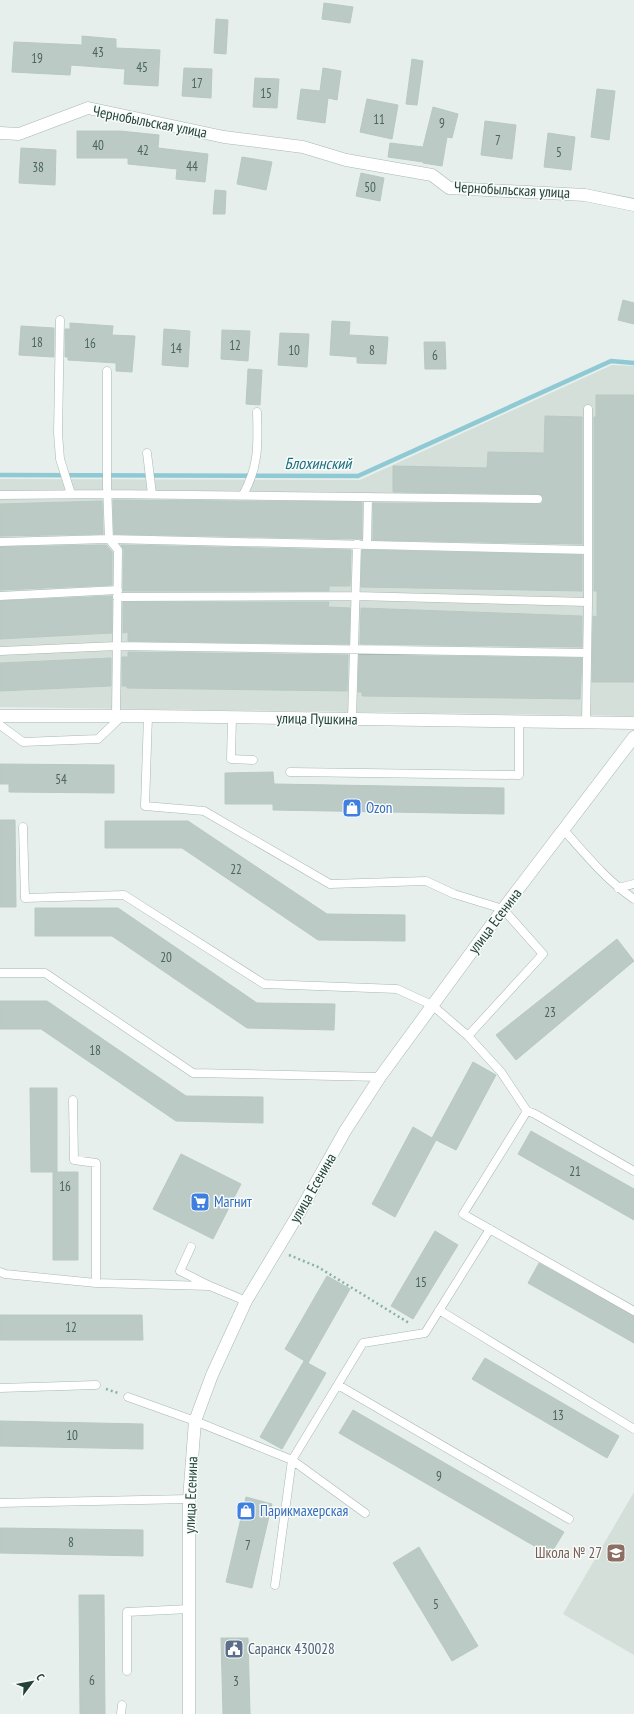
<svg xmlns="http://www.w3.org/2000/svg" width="634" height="1714" viewBox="0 0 634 1714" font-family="'PT Sans Narrow',sans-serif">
<rect width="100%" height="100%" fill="#e6efeb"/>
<path fill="#d4dfda" d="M612 365 634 366V716L0 707V479L360 480Z
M634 1492V1655L563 1614Z"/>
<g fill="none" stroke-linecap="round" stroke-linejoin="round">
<path stroke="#8ec9d4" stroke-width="4.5" d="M0 475 358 476 611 361 634 363"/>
</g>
<path fill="#bbcac4" stroke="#b8c9c2" d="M324 3 353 7 350 23 322 19Z
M216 19 228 20 226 54 214 53Z
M82 36 116 39V48L160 50 158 86 124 84 125 69 71 65 70 75 12 72 14 42 82 45Z
M412 59 423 61 417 105 406 104Z
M184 68 212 69 211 98 182 96Z
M323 68 341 71 337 100 328 98 325 123 297 119 301 89 320 91Z
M255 78 279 79 277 108 253 107Z
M597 89 615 91 609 140 591 137Z
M367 99 398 105 392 139 360 132Z
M433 107 458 114 452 138 447 137 442 166 423 163V162L388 157 390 143 423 147Z
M485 121 516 125 512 159 481 155Z
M77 131H120L159 135 158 148 208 154 205 182 176 179 177 169 128 164V158H77Z
M548 133 575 137 571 170 544 167Z
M21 148 56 150 55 185 19 183Z
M242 157 272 162 266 190 237 184Z
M361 173 384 178 380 201 356 196Z
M215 190 226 191 225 214H213Z
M623 300 634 303V324L618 320Z
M332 321 350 322 349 335 388 337 386 364 357 363V357L330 355Z
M70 323 113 326 112 335 135 336 132 372 116 371V363L68 360V357H65V329H70Z
M21 326 54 328V357L19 355Z
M164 329 190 331 188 367 162 365Z
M222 330 250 331 248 361 221 359Z
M280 333 309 334 307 367 278 365Z
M424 342H445L446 369H425Z
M248 369 262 370 260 405 246 404Z
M596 395H634V682H592L593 616 597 617V591H594V417H596Z
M545 416 582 417V544L373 540V503L541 504 543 501V497L538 494 393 492V466L487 468 488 452 544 453Z
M113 500 361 502 362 503V539L114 534Z
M102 501 103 534 0 536V504Z
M106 545 112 552V585L0 590V547Z
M121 545 351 550 350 586H329V591H123L124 550Z
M362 550 582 555V591L361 587Z
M112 596V633L0 639V601Z
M123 602H329L328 607 350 608 349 644 128 641V632L123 633Z
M361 608 582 616V647L360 644Z
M128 652 348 655 347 691 127 688V686H122V657H128Z
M359 655 582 658 580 699 362 696V692H358Z
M111 658V686L0 691V663Z
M0 764 114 765V793L9 792V784H0Z
M273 772 274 784 504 788V814L273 810V804H225V773Z
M0 820H15L16 907H0Z
M105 821H188L327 914 405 915V941L318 940 182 848H105Z
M35 908H118L257 1003 335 1004 334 1030 247 1028 112 936H35Z
M617 939 634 961 516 1060 496 1035Z
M0 1001H47L186 1096 263 1097V1123L176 1121 41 1029H0Z
M473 1062 496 1075 456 1150 436 1140 395 1217 372 1204 413 1127 432 1138Z
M30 1088H57V1172H31Z
M531 1131 634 1189V1220L518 1154Z
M181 1154 241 1184 213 1239 153 1209Z
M53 1172H78V1260H53Z
M435 1231 458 1245 413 1319 391 1306Z
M539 1263 634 1316V1343L528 1283Z
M327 1276 350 1289 308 1363 285 1349Z
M0 1315H142L143 1340H0Z
M485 1358 619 1436 607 1458 472 1379Z
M304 1361 326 1373 282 1449 260 1437Z
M353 1410 564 1532 550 1555 339 1433Z
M0 1421 143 1424V1449L0 1446Z
M246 1497 272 1504 252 1588 226 1582Z
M0 1528 143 1530V1556L0 1553Z
M419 1547 478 1646 452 1661 393 1563Z
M79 1595H104L105 1714H80Z
M221 1638H248L250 1714H223Z"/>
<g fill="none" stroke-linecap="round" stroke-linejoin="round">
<g stroke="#a8b8b2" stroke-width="9">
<path id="service" d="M60 320 58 433 60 459 71 494
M107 371V485L109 539 118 550 116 716
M147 453 152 494
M0 495 107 494 538 499
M243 495C259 466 258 445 257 412
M0 542 109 539 587 550
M367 544 368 497
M0 596 118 590
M117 597 355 596 588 602
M0 651 117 646 587 653
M148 716 145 806 204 811 330 884 426 881 454 894 503 909 543 954 468 1036
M232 717 231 759 253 760
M352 719 357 544
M586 722 588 602V409
M0 725 23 742 98 739 122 716
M290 772 519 775V721
M23 827 25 898 124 895 264 984 397 989 432 1005 468 1036 501 1072 527 1111 463 1214 634 1311
M563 829C586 855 606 880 634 899
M618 888 634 884
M0 973H45L193 1073 380 1077
M73 1100 74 1160 96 1163V1283
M527 1111 535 1114 634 1171
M191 1247 180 1271 210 1286 246 1301
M0 1272 5 1274 96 1283 210 1286
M439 1310 634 1429
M338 1385 569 1519
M0 1388 96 1385
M128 1397 195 1421 292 1460 363 1343 425 1333 490 1229
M0 1503 189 1499
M275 1585 292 1460 365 1513
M127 1671V1612L189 1609
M121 1714 122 1705"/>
</g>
<g stroke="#a8b8b2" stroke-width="13">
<path id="minor" d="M0 133 19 134 88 108 224 137 303 147 346 160 432 175 449 188 585 195 634 205
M0 716H148L634 723
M189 1714V1499L195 1421 212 1375 246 1301 299 1213 345 1131 380 1077 503 909 634 737"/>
</g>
<path stroke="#86b3a5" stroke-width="2.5" stroke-dasharray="2 3" stroke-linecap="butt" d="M289 1255 318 1267 409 1323
M106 1389 118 1393"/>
<use href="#service" stroke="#fff" stroke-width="8"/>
<use href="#minor" stroke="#fff" stroke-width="12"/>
</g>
<defs>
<g id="shop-square" transform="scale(1)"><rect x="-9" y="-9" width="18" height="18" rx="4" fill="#3f7fe0" stroke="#f7fbf9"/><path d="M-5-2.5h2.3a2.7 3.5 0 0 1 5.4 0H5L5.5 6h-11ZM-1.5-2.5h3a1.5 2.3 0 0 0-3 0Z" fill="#fff"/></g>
<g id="supermarket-square" transform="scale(1)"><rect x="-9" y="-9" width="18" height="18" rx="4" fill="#3f7fe0" stroke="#f7fbf9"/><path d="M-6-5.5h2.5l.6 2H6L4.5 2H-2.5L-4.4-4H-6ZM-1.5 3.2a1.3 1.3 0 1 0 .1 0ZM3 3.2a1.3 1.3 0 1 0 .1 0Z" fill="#fff"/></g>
<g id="school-square" transform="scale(1)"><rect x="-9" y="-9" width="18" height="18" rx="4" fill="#8d6e63" stroke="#f7fbf9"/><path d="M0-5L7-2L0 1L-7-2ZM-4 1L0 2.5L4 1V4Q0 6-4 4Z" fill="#fff"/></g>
<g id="civic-square" transform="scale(1)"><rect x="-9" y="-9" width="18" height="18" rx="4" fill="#5c6f8a" stroke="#f7fbf9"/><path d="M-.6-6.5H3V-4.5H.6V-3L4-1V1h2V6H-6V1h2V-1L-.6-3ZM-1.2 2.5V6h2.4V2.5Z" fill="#fff"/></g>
</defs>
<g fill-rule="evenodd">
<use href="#shop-square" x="352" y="808"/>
<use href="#supermarket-square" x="200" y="1202"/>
<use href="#shop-square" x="246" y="1511"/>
<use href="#school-square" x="616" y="1553"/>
<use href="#civic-square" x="234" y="1649"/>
</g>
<g text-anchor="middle" stroke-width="3" stroke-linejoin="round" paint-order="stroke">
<g font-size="13" fill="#4a645c">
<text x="98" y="57">43</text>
<text x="37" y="63">19</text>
<text x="142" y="72">45</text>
<text x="197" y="88">17</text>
<text x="266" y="98">15</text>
<text x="379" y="124">11</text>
<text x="442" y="128">9</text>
<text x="498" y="145">7</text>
<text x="98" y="150">40</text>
<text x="143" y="155">42</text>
<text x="559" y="157">5</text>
<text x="192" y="171">44</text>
<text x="38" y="172">38</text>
<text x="370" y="192">50</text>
<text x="37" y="347">18</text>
<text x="90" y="348">16</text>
<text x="235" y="350">12</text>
<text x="176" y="353">14</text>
<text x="294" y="355">10</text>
<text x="372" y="355">8</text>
<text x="435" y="360">6</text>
<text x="61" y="784">54</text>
<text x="236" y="874">22</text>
<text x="166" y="962">20</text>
<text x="550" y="1017">23</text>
<text x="95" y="1055">18</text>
<text x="575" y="1176">21</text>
<text x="65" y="1191">16</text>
<text x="421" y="1287">15</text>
<text x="71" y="1332">12</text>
<text x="558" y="1420">13</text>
<text x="72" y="1440">10</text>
<text x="439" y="1481">9</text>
<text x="71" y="1547">8</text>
<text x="248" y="1550">7</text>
<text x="436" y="1609">5</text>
<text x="92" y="1685">6</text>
<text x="236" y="1686">3</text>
</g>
<g font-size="15" fill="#24423a" stroke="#f7fbf9">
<text transform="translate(150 122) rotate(11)" y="5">Чернобыльская улица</text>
<text transform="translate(512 190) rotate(3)" y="5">Чернобыльская улица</text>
<text transform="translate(317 719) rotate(1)" y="5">улица Пушкина</text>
<text transform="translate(495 921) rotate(-53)" y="5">улица Есенина</text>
<text transform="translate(313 1188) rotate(-60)" y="5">улица Есенина</text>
<text transform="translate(191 1495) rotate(-88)" y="5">улица Есенина</text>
</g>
<g font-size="15" fill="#366cbe" stroke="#f7fbf9" text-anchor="start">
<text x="366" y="813">Ozon</text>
<text x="214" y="1207">Магнит</text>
<text x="260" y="1516">Парикмахерская</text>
</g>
<g font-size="15" fill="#785e54" stroke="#f7fbf9" text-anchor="end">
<text x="602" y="1558">Школа № 27</text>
</g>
<g font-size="15" fill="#4e5e75" stroke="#f7fbf9" text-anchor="start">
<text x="248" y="1654">Саранск 430028</text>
</g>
<g font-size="16" font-style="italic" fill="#1c6f80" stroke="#f7fbf9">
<text x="318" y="469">Блохинский</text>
</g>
</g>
<g transform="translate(32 1682) rotate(58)" stroke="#f7fbf9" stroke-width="3" paint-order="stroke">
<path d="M0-3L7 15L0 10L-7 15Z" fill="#24423a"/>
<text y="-6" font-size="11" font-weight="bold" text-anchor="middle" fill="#24423a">С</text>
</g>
</svg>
